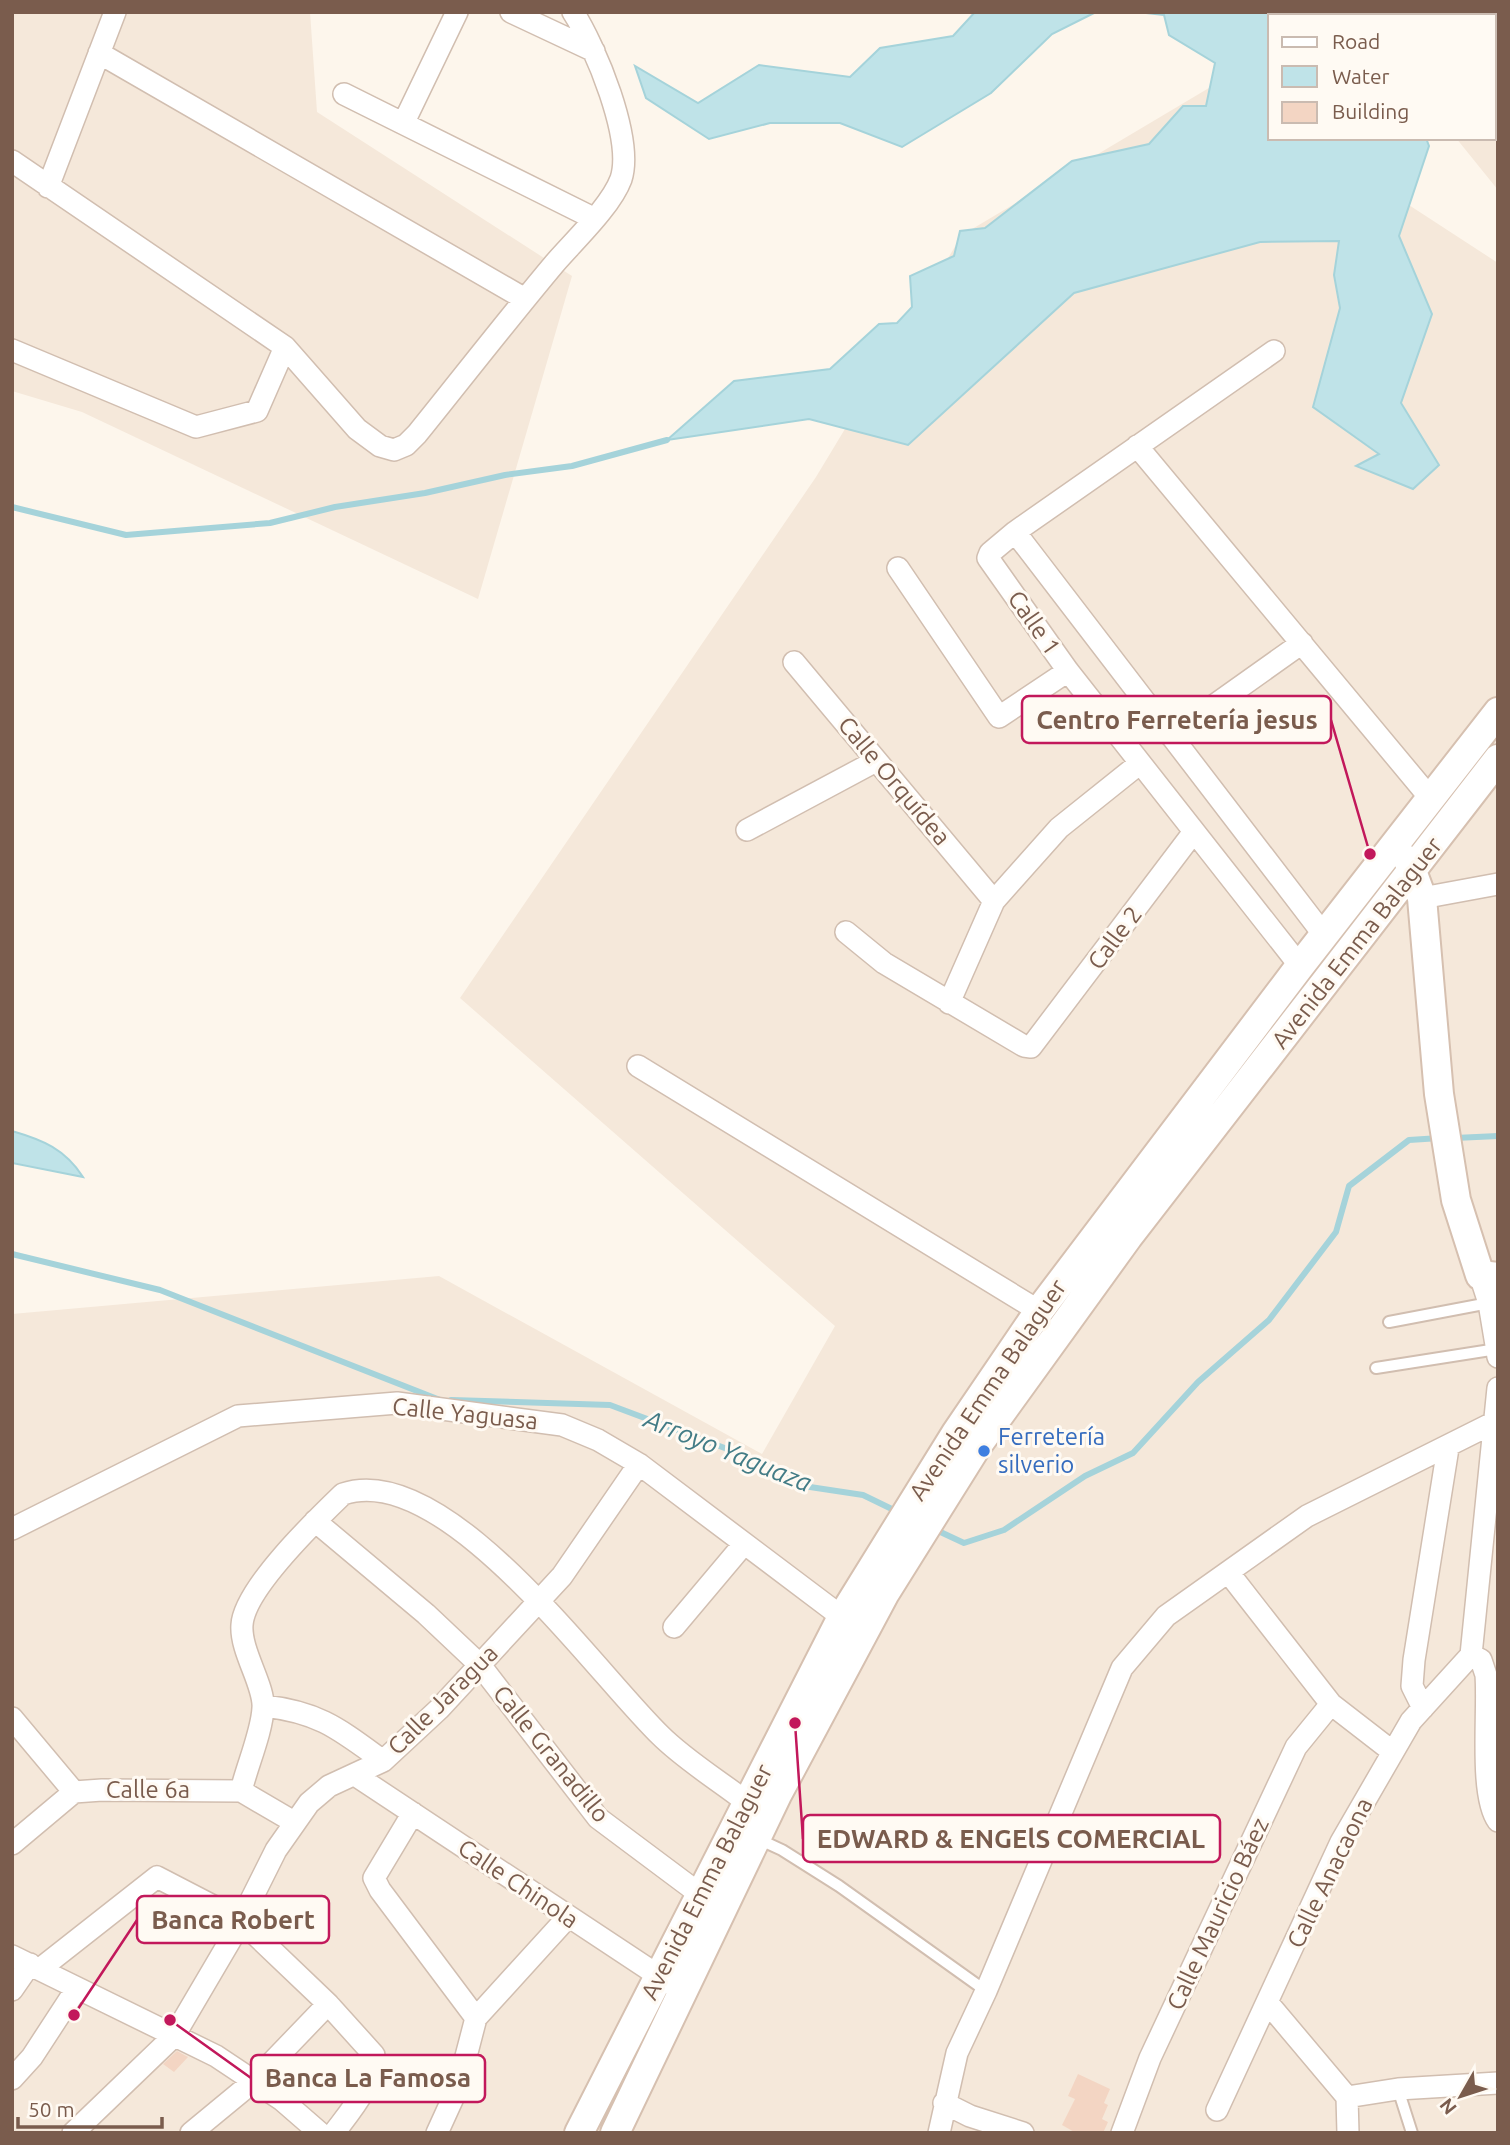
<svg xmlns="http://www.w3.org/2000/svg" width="1510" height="2145" viewBox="0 0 1510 2145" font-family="Ubuntu,sans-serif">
<rect width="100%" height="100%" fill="#fdf6ec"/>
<path fill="#f5e8da" d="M12 12H310L317 112 572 276 478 599 82 412 12 391Z
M1423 12H1498V190L1456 138H1494V16H1423Z
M1219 82 1270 138H1306L1498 263V2133H12V1314L439 1276 762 1454 835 1326 460 998 816 477 962 235Z"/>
<path fill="#bfe3e8" stroke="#a5d3da" stroke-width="2" d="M975 12H1096L1052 34 991 93 902 147 840 123H770L709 139 646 98 635 66 698 103 759 65 850 77 880 48 953 36Z
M1137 12H1412L1413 16H1270V138H1426L1429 146 1399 236 1432 314 1401 403 1439 465 1413 489 1356 466 1379 454 1313 407 1340 308 1334 275 1339 241 1260 242 1074 293 908 445 809 419 667 440 734 381 830 369 879 324 897 323 912 307 910 276 954 256 960 231 985 228 1072 161 1149 144 1183 106H1206L1215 63 1169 35 1164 15Z
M12 1131C43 1140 65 1149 83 1177L12 1163Z"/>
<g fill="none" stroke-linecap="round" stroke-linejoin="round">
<path stroke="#a5d3da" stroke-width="6" d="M12 507 126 535 270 523 335 507 425 493 505 475 572 466 667 440
M1455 1138 1498 1136
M12 1254 160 1290 440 1400
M451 1400 610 1405 762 1462 810 1487 863 1495 898 1512
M934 1529 964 1543 1004 1530 1085 1476 1133 1453 1198 1382 1269 1320 1336 1232 1349 1186 1409 1140 1440 1138"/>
</g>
<path fill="#f3d5c3" d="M177 2051 188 2057 174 2072 163 2064Z
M1078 2074 1110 2089 1104 2103 1108 2105 1102 2119 1108 2122 1103 2133H1076L1062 2125 1075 2099 1068 2096Z"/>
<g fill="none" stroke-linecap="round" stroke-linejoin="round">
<g stroke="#d1beb0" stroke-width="14">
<path id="lane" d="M1389 1322 1489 1303
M1376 1368 1497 1349
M756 1838 782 1850 839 1886 986 1991
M1398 2089 1412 2133"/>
</g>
<g stroke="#d1beb0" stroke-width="24">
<path id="street" d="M511 12 594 51
M99 53 525 299
M344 94 593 218
M404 122 457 12
M12 161 285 347 357 429 380 446 394 450 406 445 417 434C463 377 508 319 555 263 575 240 611 206 621 179 634 139 595 46 573 12
M48 187 115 12
M12 350 196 427 257 411 285 347
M1274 351 1015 532 990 553 988 558 1068 671 1300 966
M1137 446 1431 799
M1015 532 1324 935
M898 568 999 717 1068 671
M794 662 994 901
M1171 736 1302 643
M747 830 876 761
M1422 898 1498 884
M846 932 884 963 1024 1046 1031 1047 1193 833
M949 1003 994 901 1059 828 1139 764
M638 1066 1039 1311
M1480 1275 1489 1303 1498 1357
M315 1521 426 1614 480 1665 598 1818 701 1895
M12 1529 238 1416 397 1403 562 1425 598 1440 639 1464 842 1617
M1228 1572 1331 1704 1393 1752
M674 1627 743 1545
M1471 1655 1498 1388
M1471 1655 1481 1660 1486 1675C1489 1710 1479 1795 1498 1821
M264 1706C319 1712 339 1729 383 1761
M1423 1708 1412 1686 1414 1660 1448 1448
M12 1718 74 1792
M355 1775 671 1984
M241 1791C247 1766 262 1732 263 1708 265 1686 240 1651 242 1625 244 1589 317 1519 343 1494 445 1459 595 1672 660 1735 686 1761 720 1781 749 1804
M413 1813 374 1878 380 1890 476 2018
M12 1844 74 1792 102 1790 241 1791 294 1822
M12 1956 216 2056 282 2100 320 2133
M40 1969 157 1877 240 1920 328 2004 374 2055C373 2086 352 2109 334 2133
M12 1990 30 1964
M1267 2002 1347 2097 1348 2133
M12 2079 32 2057 77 1988
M1347 2097 1398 2089 1498 2083
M944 2103 970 2116 1023 2133
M1217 2110 1341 1842 1411 1721 1471 1655
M73 2133 174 2036 234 1934 276 1850 309 1803 329 1786 383 1761 439 1709 562 1576 639 1464
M191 2133 254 2081 328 2004
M437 2133 458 2087 476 2018 567 1918
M939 2133 957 2053 986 1991 1122 1668 1166 1616 1307 1516 1495 1422
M1122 2133 1150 2058 1296 1747 1331 1704"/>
</g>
<g stroke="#d6c0b0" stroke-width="32">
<path id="secondary" d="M1408 860 1422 898 1439 1094 1456 1200 1480 1275 1498 1277
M579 2133 842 1617 956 1433 1039 1311 1300 966 1498 712
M615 2133 777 1795 885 1593 977 1446 1128 1237 1498 759"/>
</g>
<use href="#lane" stroke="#fff" stroke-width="10"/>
<use href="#street" stroke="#fff" stroke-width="21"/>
<use href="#secondary" stroke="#fff" stroke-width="28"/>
</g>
<circle fill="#3f7fe0" stroke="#fffaf3" stroke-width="2.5" cx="984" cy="1451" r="7"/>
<g text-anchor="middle" stroke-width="6" stroke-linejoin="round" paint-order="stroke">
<g font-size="24" fill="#7a5c4d" stroke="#fffaf3">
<text transform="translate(1034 623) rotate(55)" y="8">Calle 1</text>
<text transform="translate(894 781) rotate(50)" y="8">Calle Orquídea</text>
<text transform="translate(1115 938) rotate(-53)" y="8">Calle 2</text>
<text transform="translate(1357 943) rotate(-52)" y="8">Avenida Emma Balaguer</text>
<text transform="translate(988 1390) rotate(-56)" y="8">Avenida Emma Balaguer</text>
<text transform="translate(465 1414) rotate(6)" y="8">Calle Yaguasa</text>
<text transform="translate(443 1700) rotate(-45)" y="8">Calle Jaragua</text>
<text transform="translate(551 1754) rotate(51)" y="8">Calle Granadillo</text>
<text x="148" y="1798">Calle 6a</text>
<text transform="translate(1330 1873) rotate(-64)" y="8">Calle Anacaona</text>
<text transform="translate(707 1882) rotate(-63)" y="8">Avenida Emma Balaguer</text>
<text transform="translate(518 1884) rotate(34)" y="8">Calle Chinola</text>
<text transform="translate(1218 1914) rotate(-65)" y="8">Calle Mauricio Báez</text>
</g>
<g font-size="24" fill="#366cbe" stroke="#fffaf3" text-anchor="start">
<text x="998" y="1445">Ferretería<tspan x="998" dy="28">silverio</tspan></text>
</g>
<g font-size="26" font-style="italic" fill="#437c86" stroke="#fffaf3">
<text transform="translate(728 1451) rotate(22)" y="9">Arroyo Yaguaza</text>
</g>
</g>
<path fill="none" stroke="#c2185b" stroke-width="2.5" d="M1370 854L1331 720M795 1723L803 1839M74 2015L137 1920M170 2020L251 2078"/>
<g fill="#c2185b" stroke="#fffaf3" stroke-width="2.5">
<circle cx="1370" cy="854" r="7"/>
<circle cx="795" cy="1723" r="7"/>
<circle cx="74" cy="2015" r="7"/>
<circle cx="170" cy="2020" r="7"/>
</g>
<g fill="#fffaf3" stroke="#c2185b" stroke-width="2.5">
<rect x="1022" y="696" width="309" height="47" rx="7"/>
<rect x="803" y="1815" width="417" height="47" rx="7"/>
<rect x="137" y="1896" width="192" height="47" rx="7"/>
<rect x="251" y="2055" width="234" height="47" rx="7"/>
</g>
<g font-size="26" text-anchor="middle" font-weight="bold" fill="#7a5c4d">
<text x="1177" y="729">Centro Ferretería jesus</text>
<text x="1011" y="1848">EDWARD &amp; ENGElS COMERCIAL</text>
<text x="233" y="1929">Banca Robert</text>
<text x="368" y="2087">Banca La Famosa</text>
</g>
<rect width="1510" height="2145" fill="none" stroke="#7a5c4d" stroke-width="28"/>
<rect x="1268" y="14" width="228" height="126" fill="#fffaf3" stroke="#cabbb1" stroke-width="2"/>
<rect x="1282" y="37" width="35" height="10" fill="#ffffff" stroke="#cabbb1" stroke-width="2"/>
<text x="1332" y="49" font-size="21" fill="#7a5c4d">Road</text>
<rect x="1282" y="66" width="35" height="21" fill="#bfe3e8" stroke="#cabbb1" stroke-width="2"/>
<text x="1332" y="84" font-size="21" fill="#7a5c4d">Water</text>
<rect x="1282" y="102" width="35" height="21" fill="#f3d5c3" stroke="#cabbb1" stroke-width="2"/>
<text x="1332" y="119" font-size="21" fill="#7a5c4d">Building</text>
<g transform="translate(1461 2096) rotate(231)" stroke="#fffaf3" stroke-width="5" paint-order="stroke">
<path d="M0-5L12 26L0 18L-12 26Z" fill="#7a5c4d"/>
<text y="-10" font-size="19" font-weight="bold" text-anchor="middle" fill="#7a5c4d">N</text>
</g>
<path d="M18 2117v10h144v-10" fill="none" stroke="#7a5c4d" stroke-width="3.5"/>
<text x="28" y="2117" font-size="21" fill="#7a5c4d" stroke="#fffaf3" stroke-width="5" paint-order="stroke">50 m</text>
</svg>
